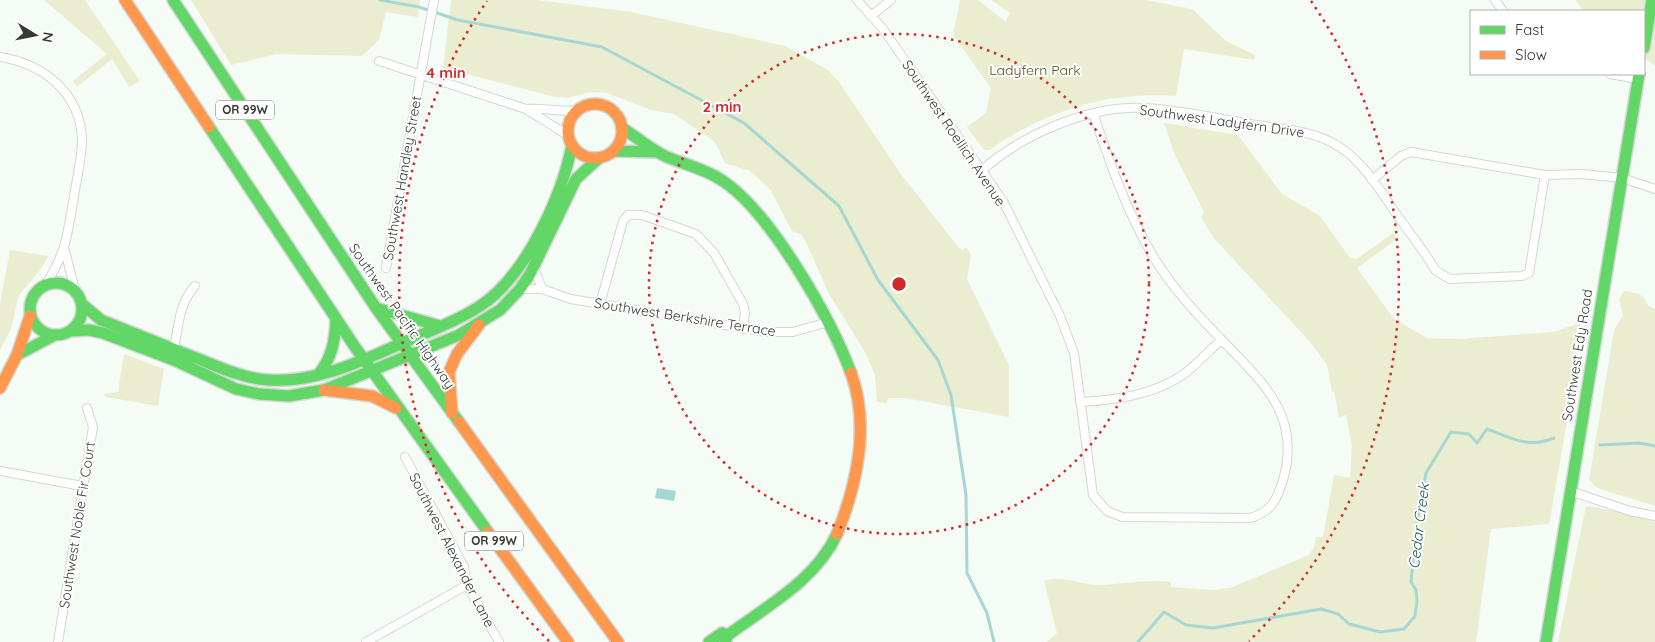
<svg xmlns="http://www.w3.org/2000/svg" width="1655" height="642" viewBox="0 0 1655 642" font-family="Quicksand,sans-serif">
<rect width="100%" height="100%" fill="#f5fbf5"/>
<path fill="#ebedd1" d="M44 0H85L140 81 129 87 112 59 77 87 73 81 107 54Z
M191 0H420L418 17 386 12 379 40 362 56 276 54 231 65Z
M451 0H538L631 12 785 46 828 70 839 82 900 173 959 248 963 250 966 247 971 255 967 279 1009 365V417L905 398H888L887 403 877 402 875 375 866 354 828 292 806 242 802 235 792 231 770 189 750 171 725 163 715 142 674 114 651 110 607 93 590 92 568 98 555 97 443 68Z
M960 0H978L1006 22 1010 13 991 0H1147L1192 9 1226 41 1255 55 1254 60 1184 49 1176 96C1106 91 1046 111 989 150H984L967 127 986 113 991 88 953 35Z
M1575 0H1655V66L1644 58V11H1584Z
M1164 123 1238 135 1282 194 1320 216 1350 258 1357 259 1393 233 1397 239 1357 268 1394 319 1427 338 1459 339 1553 332 1580 323 1569 408 1550 520 1549 524 1491 529 1476 642H1047L1057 633 1044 581C1064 574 1081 586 1101 585 1126 584 1145 579 1171 582V587L1211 590 1230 588 1309 555 1314 547 1316 537H1323L1334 475 1350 478 1352 445 1346 415 1339 417 1334 391 1332 392 1327 365 1311 343 1213 237 1201 217 1204 213 1202 208 1175 155Z
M10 250 48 256 41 269 19 295 11 329 0 350V304Z
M1624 291C1636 293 1644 293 1648 306L1655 309V506L1597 488 1589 480 1614 330 1623 315 1619 299Z
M124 354 164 369 158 406 106 397 104 394 118 392Z
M1586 506 1655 518V642H1558Z"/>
<path fill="#a7d7d2" d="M657 488 676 491 674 501 655 498Z"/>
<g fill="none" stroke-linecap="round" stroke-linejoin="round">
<path stroke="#a7d7d2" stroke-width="3" d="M380 0 419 7 458 20 602 47 744 123 839 206 878 280 938 360 951 395 966 495 967 573 987 613 994 642
M1600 445 1639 443 1655 446
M1138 642 1164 612 1186 625 1213 628 1321 609 1338 614 1349 624 1380 632 1404 629 1415 616 1417 601 1416 590 1411 582 1416 527 1426 473 1451 432 1469 434 1477 443 1487 429C1512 438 1528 449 1554 438"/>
<g stroke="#d2d8d2" stroke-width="10">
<path id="street" d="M857 0 883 29 1003 201 1060 316 1074 353 1093 495 1107 511 1122 517 1250 518C1271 512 1277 500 1283 480 1302 415 1262 382 1222 340 1199 317 1176 292 1158 264 1129 218 1111 167 1094 115
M1495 0 1503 11
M872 15 891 0
M0 57C43 64 80 92 82 139 82 158 77 177 74 196 68 232 66 254 45 285
M379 61 526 109 569 136
M1610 74 1638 79
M526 109C544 107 560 113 579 110
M982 170C1024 134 1089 105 1145 108 1181 110 1216 118 1250 124 1281 129 1315 130 1341 148 1365 164 1381 192 1397 215 1410 233 1424 251 1436 271L1450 279 1522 276 1529 273 1545 175
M1372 180 1401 156 1411 152 1545 175 1582 174 1622 178 1655 189
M65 251 75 290
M386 268 434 0
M534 268 542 289
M520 289H542L571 299 766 332H793L828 322
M600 304 623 221 628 215H642L696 234 714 253 743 304 745 312 743 329
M174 350C178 328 179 303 195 286
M1080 402C1116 400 1154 395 1184 374 1197 364 1209 351 1221 340
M405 457 464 567 467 585 499 642
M0 471 82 486
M1570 491 1630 511 1655 516
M58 642 93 427 87 408
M366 642 467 585"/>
</g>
<g stroke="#d2d8d2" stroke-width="14">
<path id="fast" d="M173 0 376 308 459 422
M1644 48 1652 0
M209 127 355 347 488 532
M622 128C637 137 651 150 667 157 686 165 706 169 723 181 771 213 831 319 851 373
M614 151 657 152
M30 309a26 26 0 1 1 52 0a26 26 0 1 1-52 0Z
M82 304 101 320C133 333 164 345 196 358 219 367 242 378 268 380 311 383 353 365 391 348 421 334 455 323 483 304 527 273 562 196 572 145
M376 308 440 326
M70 331 89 330 103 333 174 360 236 389 259 394 289 396 324 390 459 335 500 310 520 289 530 274 576 179 599 158
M17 355 53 336
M318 375C332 358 335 341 336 320
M728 635C767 606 816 580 837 534
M709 642 722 633 728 635 725 642
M1546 642 1639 74"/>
</g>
<g stroke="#d2d8d2" stroke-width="14">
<path id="slow" d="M125 0 209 127
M568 131a27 27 0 1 1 54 0a27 27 0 1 1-54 0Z
M0 388 17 355 30 316
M324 390 372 396 396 408
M452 413 449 372 457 354 479 325
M459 422 618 642
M488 532 568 642
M837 534C857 484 870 425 851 373"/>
</g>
<use href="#street" stroke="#fefefe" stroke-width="8"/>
<use href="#fast" stroke="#63d668" stroke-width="11"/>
<use href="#slow" stroke="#ff974d" stroke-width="11"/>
</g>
<g fill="none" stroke="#d62828" stroke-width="2.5" stroke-dasharray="2.5 5">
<circle cx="899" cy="284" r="250"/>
<path d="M549 641A500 500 0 0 1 487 1M1311 1A500 500 0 0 1 1249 641"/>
</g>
<g text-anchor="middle" stroke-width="4" stroke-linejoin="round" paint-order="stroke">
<g fill="#fff" stroke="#727672" stroke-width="1">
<rect x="216" y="100.5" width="58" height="19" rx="4"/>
<rect x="465" y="531.5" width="58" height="19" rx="4"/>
</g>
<g font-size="12" font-weight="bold" fill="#353b35">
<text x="245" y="114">OR 99W</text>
<text x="494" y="545">OR 99W</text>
</g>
<g font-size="14" fill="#565318" stroke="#fff">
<text x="1035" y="75">Ladyfern Park</text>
</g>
<g font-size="14" fill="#353b35" stroke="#fff">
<text transform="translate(1222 121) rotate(8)" y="5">Southwest Ladyfern Drive</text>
<text transform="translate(954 133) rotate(56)" y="5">Southwest Roellich Avenue</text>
<text transform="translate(402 178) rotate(-80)" y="5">Southwest Handley Street</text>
<text transform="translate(402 316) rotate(55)" y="5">Southwest Pacific Highway</text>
<text transform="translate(685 317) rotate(9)" y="5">Southwest Berkshire Terrace</text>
<text transform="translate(1577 355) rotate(-81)" y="5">Southwest Edy Road</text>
<text transform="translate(77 525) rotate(-81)" y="5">Southwest Noble Fir Court</text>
<text transform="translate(452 550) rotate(63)" y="5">Southwest Alexander Lane</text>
</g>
<g font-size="15" font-style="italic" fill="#215a57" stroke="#fff">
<text transform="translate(1419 526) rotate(-83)" y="5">Cedar Creek</text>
</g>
</g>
<circle cx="899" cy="284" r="8" fill="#d62828" stroke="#fff" stroke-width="2.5"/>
<g font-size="15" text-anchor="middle" font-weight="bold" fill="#d62828" stroke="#fff" stroke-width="4" stroke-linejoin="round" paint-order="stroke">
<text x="446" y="78">4 min</text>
<text x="722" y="112">2 min</text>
</g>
<rect x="1470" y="10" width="175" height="65" fill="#ffffff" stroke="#aeb1ae"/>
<rect x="1480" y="26" width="25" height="8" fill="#63d668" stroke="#aeb1ae"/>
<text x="1515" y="35" font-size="15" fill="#353b35">Fast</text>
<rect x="1480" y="51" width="25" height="8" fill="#ff974d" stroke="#aeb1ae"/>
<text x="1515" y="60" font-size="15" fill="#353b35">Slow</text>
<g transform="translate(35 35) rotate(100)" stroke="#ffffff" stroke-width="4" paint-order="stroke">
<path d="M0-4L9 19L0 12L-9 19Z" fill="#353b35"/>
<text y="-8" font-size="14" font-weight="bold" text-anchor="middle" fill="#353b35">N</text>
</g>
</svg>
